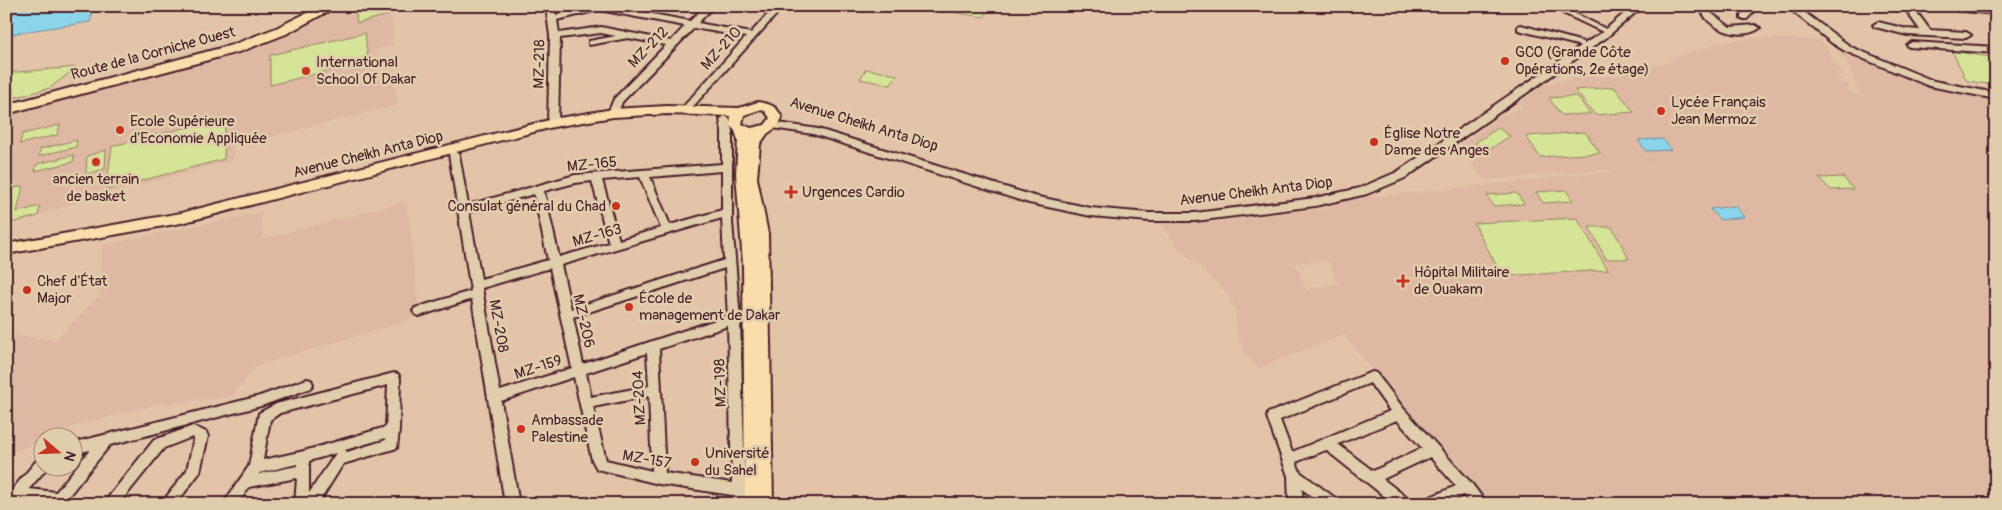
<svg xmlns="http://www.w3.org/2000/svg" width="2002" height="510" viewBox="0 0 2002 510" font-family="Pangolin,sans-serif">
<rect width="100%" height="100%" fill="#e3c4a9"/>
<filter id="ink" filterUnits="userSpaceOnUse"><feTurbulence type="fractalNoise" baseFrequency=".02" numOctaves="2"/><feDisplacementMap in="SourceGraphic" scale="10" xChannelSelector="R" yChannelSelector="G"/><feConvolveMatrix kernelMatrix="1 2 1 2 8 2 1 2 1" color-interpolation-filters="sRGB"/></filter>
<g filter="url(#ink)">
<path fill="#dfb8a3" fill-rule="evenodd" d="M337 6H390L394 45 375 50 379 80 393 77 398 105 233 146V160L82 201 6 226V115L235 53 304 25Z
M1748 38 1820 40 1825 45 1842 74 1838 76 1848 85 1850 93 1860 94 1844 58 1839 50 1844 49 1922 82 1927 86 1996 100V504H1491L1412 422 1344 335 1258 368 1244 352 1237 335 1235 310 1226 292 1178 247 1162 224 1216 221 1326 208 1353 199 1652 167 1484 180 1465 153 1472 149 1463 143 1502 115 1524 107 1517 104 1544 85 1580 77 1613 76 1670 62 1669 59 1716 44ZM1328 260 1338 284 1306 289 1295 263Z
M407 201 420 317 256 366 232 397 158 404 78 425 48 437 42 438V440L6 455V334L55 340 100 295 102 245 261 212 263 239Z"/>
<path fill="#d5e497" stroke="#908261" d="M355 6H389L388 15 357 23Z
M935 6H990L984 17 934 9Z
M365 33 368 61 270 85V55Z
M1952 51 1996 58V85L1967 81Z
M77 67 50 88 6 100V73Z
M866 69 897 75 891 85 860 79Z
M1614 87 1634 112 1595 115 1575 90Z
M1577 96 1590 114 1561 115 1549 98Z
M225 118 224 159 106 190 112 146Z
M60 125 57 135 20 144 22 134Z
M1498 128 1510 136 1487 151 1475 143Z
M1585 132 1600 153 1540 157 1526 136Z
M77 140 76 147 39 156 40 149Z
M106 150 105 169 86 174 87 156Z
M74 155 73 162 35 171 37 164Z
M1843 177 1853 189 1831 190 1819 178Z
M23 186 17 212 40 206 38 216 6 224V202L9 189Z
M1566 190 1573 201 1543 203 1536 192Z
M1517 193 1524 204 1493 206 1487 195Z
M1577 218 1608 270 1502 276 1474 223Z
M1589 227H1612L1629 259H1606Z"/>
<path fill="#8ad5ea" stroke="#708c9e" d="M6 6H92L93 10 90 22 21 32 6 37Z
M1663 139 1671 150 1646 151 1638 140Z
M1735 206 1744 217 1720 220 1710 209Z"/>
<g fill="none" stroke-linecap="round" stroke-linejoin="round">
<g stroke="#4a1f2b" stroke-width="4">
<path id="minor" d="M546 6H554L556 15 591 6H609L690 21 705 6H714L698 23 751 33 775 6H784L688 112H682L680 110 682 108 746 37 694 28 622 102 618 113 613 116 608 113 614 99 666 45 628 38 589 45V41L616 36 601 33 560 38 558 123 553 126 548 123 550 36ZM599 10 685 26 671 41 601 27 559 33 557 20Z
M1548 6H1560L1606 29 1633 6H1643L1607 37 1405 178 1367 194 1315 206 1195 221H1149L1091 216 1029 203 813 134 772 128 767 125 772 122 818 129 1034 196 1091 208 1149 213H1195L1315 198 1360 188 1397 172 1581 46 1518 30V26L1521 25 1583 42 1584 44 1603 32Z
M1704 6H1713L1711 13 1730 27 1755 25 1760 28C1743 41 1709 30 1702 11Z
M1750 6H1759L1747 19H1741V15Z
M1786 6H1796L1851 47 1934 81 1996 93V99L1929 86 1845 51 1832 43Z
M1903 6H1912L1930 30 1966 32 1971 35 1966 38 1907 35 1875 27 1873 25 1878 22 1907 29 1920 30Z
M1939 6 1996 8V14L1943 9Z
M1912 42 1996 47V53L1909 47 1907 45Z
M725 116 730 119 732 131V222L740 319 745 485 757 488 759 492 757 496 752 498 746 497V504H732V495L659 484 597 469 592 460 574 377 501 401 519 504H505L472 299 419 316 415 314 413 311 415 308 471 291 449 154 454 151 459 154 468 205 575 175 722 164V131L720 119ZM722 171V210L670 225 650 177ZM640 177 661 228 619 240 602 180ZM592 181 609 243 559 257 544 191 575 183ZM534 194 548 260 481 279 469 212ZM722 218 724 260 571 309 561 265ZM550 268 572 368 500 391 482 288ZM725 268 728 316 583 364 573 317ZM728 326 732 483 665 473 659 349ZM647 353 649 386 591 397 586 373ZM649 396 652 471 606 460 593 407Z
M1372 372 1376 373 1404 409 1472 484 1487 504H1471L1464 495 1444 504H1421L1423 500 1456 486 1430 457 1383 479 1410 500 1412 504H1394L1326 450 1296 462 1300 472 1338 500 1340 504H1322L1302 489 1303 504H1289L1288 476 1267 417 1268 413ZM1370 383 1390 411 1292 452 1280 420ZM1397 420 1422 448 1373 471 1338 444Z
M394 373 398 374 400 378 399 430 397 448 343 464 318 504H295L297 478 249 487 238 504H223L249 466 259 413 276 404ZM388 385 386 427 304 451 263 460 270 420 280 413ZM386 438V440L347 452 345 450ZM336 453 309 493V461ZM297 464V466L259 474V473Z
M307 379 311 380 313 384 311 388 261 406 110 445 62 504 20 500 18 504H6V497L37 460 42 458V468H47L29 489 56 492 90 450 72 454V443L260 396Z
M193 426 206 432 208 436 200 472 176 504H161L187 470 194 438 192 437 164 448 119 504H103L154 440Z"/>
</g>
<g stroke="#4a1f2b" stroke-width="4">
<path id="major" d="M758 102C771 104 777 106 782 118L778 126 767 134 760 144 757 178 768 234 773 504H745L743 264 736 173 738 140 735 131 730 125 731 116 667 114 613 117 553 127 181 223 6 254V244L181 213 553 119 613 109 667 106 739 108ZM759 110 765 111 770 118 765 125 751 128 742 124 744 115Z"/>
</g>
<g stroke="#4a1f2b" stroke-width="4">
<path id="highway" d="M321 6H338L286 34 242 51 6 114V105L232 45 276 28Z"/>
</g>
<use href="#minor" fill="#e0cdab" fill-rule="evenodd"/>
<use href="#major" fill="#faddab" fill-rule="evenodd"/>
<use href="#highway" fill="#faddab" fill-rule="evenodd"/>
</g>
</g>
<g fill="#c8321e" stroke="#e0cdab" stroke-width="2">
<circle cx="1505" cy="61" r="5"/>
<circle cx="306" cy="71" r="5"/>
<circle cx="1661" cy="111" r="5"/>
<circle cx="120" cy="130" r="5"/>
<circle cx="1374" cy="142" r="5"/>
<circle cx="96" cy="162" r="5"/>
<path d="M788.5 184.5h5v5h5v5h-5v5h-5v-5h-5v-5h5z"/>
<circle cx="616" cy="206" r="5"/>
<path d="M1400.5 273.5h5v5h5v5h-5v5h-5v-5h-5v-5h5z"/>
<circle cx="27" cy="290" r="5"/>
<circle cx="629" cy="307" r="5"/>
<circle cx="521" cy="429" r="5"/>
<circle cx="695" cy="462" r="5"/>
</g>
<g text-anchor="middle" stroke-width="5" stroke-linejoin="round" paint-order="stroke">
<g font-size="15" fill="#4a1f2b" stroke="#e0cdab">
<text transform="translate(648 47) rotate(-46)" y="5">MZ-212</text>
<text transform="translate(721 48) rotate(-48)" y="5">MZ-210</text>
<text transform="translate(153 53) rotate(-15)" y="5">Route de la Corniche Ouest</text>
<text transform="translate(539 64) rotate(-89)" y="5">MZ-218</text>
<text transform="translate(864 124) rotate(17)" y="5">Avenue Cheikh Anta Diop</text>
<text transform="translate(368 154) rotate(-14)" y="5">Avenue Cheikh Anta Diop</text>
<text transform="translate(592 164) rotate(-6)" y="5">MZ-165</text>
<text transform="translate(1256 191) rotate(-7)" y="5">Avenue Cheikh Anta Diop</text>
<text transform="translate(597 235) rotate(-16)" y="5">MZ-163</text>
<text transform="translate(584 321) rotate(77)" y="5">MZ-206</text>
<text transform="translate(499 326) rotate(80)" y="5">MZ-208</text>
<text transform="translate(538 367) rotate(-18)" y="5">MZ-159</text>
<text transform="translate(720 383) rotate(-92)" y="5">MZ-198</text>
<text transform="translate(639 398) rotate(-93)" y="5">MZ-204</text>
<text transform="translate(647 459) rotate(10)" y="5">MZ-157</text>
</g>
<g font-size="15" fill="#4a1f2b" stroke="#e0cdab" text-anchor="start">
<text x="1515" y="57">GCO (Grande Côte<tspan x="1515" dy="17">Opérations, 2e étage)</tspan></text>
<text x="316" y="67">International<tspan x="316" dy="17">School Of Dakar</tspan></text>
<text x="1671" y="107">Lycée Français<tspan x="1671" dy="17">Jean Mermoz</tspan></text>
<text x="130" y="126">Ecole Supérieure<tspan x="130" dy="17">d'Economie Appliquée</tspan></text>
<text x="1384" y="138">Église Notre<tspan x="1384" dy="17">Dame des Anges</tspan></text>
<text x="96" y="184" text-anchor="middle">ancien terrain<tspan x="96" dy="17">de basket</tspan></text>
<text x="802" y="197">Urgences Cardio</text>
<text x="606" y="211" text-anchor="end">Consulat général du Chad</text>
<text x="1414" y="277">Hôpital Militaire<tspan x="1414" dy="17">de Ouakam</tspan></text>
<text x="37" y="286">Chef d'État<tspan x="37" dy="17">Major</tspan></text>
<text x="639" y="303">École de<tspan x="639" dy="17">management de Dakar</tspan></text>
<text x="531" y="425">Ambassade<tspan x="531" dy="17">Palestine</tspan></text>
<text x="705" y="458">Université<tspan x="705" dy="17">du Sahel</tspan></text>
</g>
</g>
<rect width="2002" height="510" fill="none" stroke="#e0cdab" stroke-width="25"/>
<rect x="12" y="12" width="1977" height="485" fill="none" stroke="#4a1f2b" stroke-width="2" filter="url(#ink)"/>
<g transform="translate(58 452) rotate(109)"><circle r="24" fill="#e0cdab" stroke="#a48778"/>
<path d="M0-4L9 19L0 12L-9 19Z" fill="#c8321e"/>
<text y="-8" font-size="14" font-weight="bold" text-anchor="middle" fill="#4a1f2b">N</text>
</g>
</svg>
